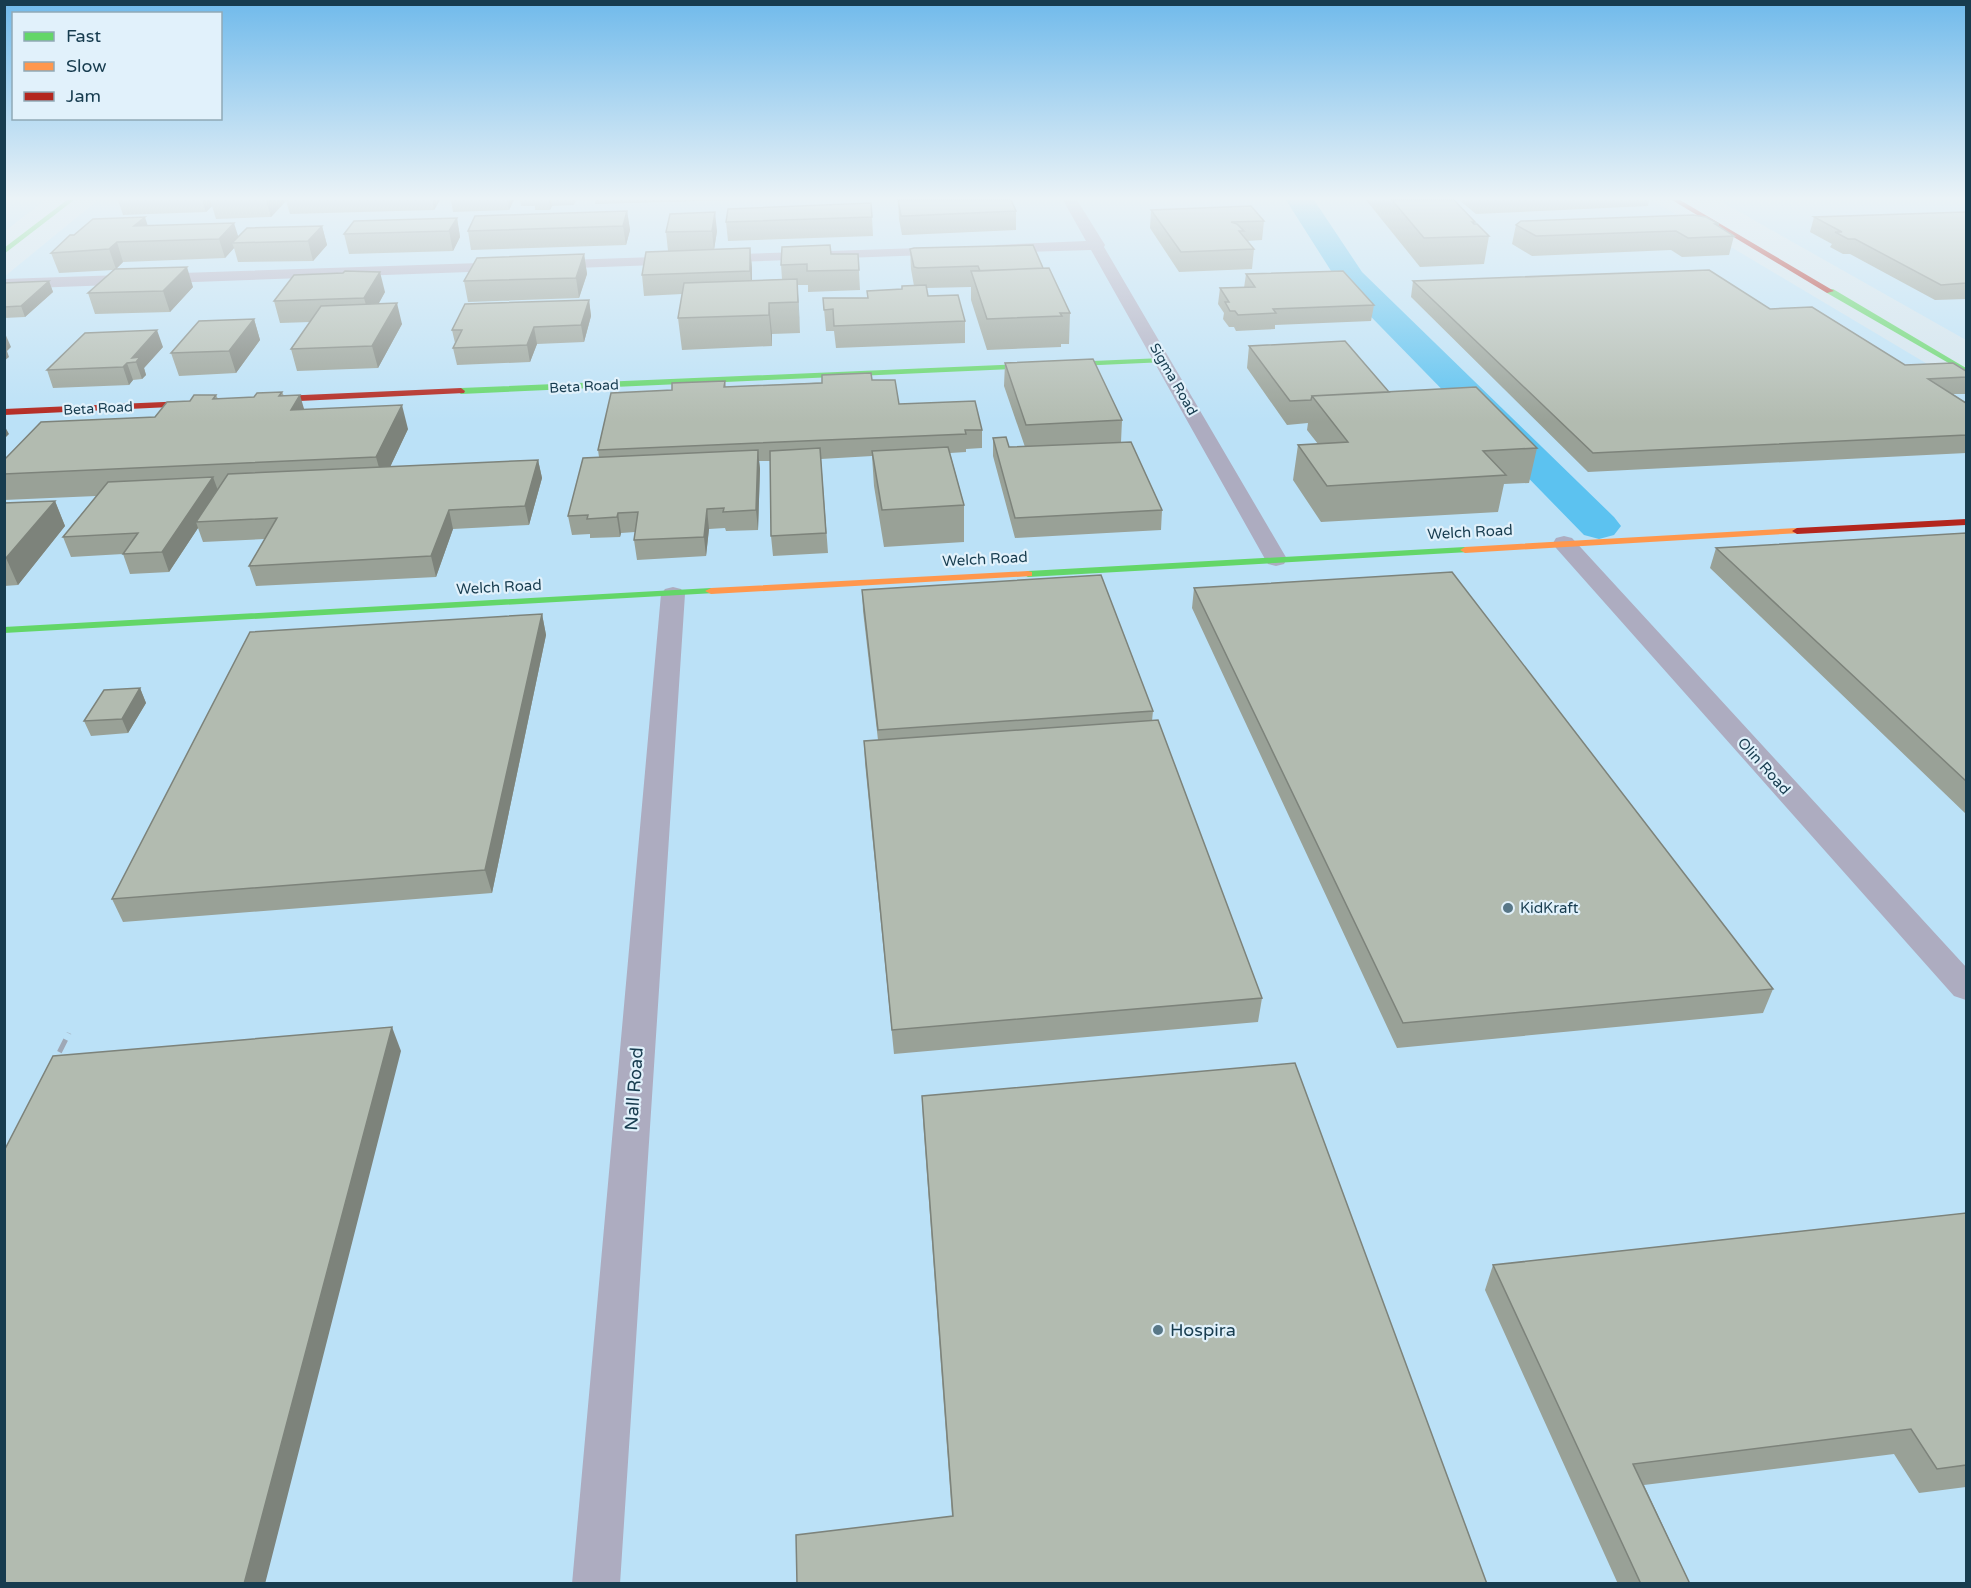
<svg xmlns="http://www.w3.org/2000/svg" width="1971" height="1588" viewBox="0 0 1971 1588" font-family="'Varela Round',sans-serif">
<rect width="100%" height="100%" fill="#d2e4ee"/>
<path fill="#bbe1f7" d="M5 200H45L5 231Z
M98 200H1652L1966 387V1583H5L4 277Z
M1725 200H1966V340L1722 202Z"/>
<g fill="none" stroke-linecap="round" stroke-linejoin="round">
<path fill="#5cc2f0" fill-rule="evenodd" d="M1286 200H1314L1362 272 1614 517 1621 526 1614 535 1599 539 1584 535 1340 285Z"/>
<path fill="#adacc0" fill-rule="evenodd" d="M1063 200H1077L1105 245 1104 247 1287 559 1284 564 1276 566 1268 564 1265 559 1091 250 996 253 989 249 996 245 1086 241Z
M950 247 957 251 955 254 4 289V279Z
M1564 536 1572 538 1966 967V1000L1954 996 1556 548 1553 543 1556 538Z
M673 587 681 589 685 594 620 1584H572L661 594 665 589Z"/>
<path fill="#63d668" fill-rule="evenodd" d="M67 200H74L4 254V248Z
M1827 289H1833L1966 368V373L1827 293Z
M1163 358 1167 360 1166 362 461 394 457 391 461 388Z
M1465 547 1470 550 1469 552 1028 577 1023 574 1028 571Z
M711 588 717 591 715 593 4 633V627Z"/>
<path fill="#ff974d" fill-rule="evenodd" d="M1797 528 1801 529V533L1465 553 1460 550 1465 547Z
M1028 571 1032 572V576L711 594 705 591 711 588Z"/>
<path fill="#b3261e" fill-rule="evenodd" d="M1672 200H1680L1834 291 1827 293Z
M461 388 465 391 464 393 258 403 254 400 258 397Z
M209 400 213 403 212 405 4 415V409Z
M1966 519V525L1797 534 1792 531 1797 528Z"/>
<path stroke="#9fa8b6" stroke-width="5" stroke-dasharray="14 7" stroke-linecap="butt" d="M50 1071 69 1033"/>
</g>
<path fill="#99a197" d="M118 200H440L434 210 290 214 286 201 271 217 216 219 212 206 206 212 123 215Z
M451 200H514L509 210 453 212Z
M520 200H576L574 205 552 206 550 210H535V206H521Z
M595 200H732L595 204Z
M898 200 1016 211V230L905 235H902L899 219Z
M1366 200H1454L1475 222 1474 224 1489 236 1484 264 1420 267Z
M1459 200H1649L1648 206 1476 214Z
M1151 210 1264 221 1262 240 1247 241 1254 249 1252 269 1179 272 1150 228Z
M627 211 630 230 626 245 471 250 468 231Z
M1966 212V299L1935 300 1850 254H1843L1830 247 1832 244 1810 232 1814 217Z
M872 217 873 236 728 241 726 222Z
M457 218 460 237 453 251 349 254 344 234Z
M1719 224 1718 226 1734 236 1729 255 1682 257 1671 250 1532 256 1512 244 1516 225Z
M147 226 238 237 322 226 327 245 313 261 238 262 234 248 225 258 123 262 116 269 193 287 170 312 95 314 88 293 114 270 59 273 51 253Z
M717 231 714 249 750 248 752 268V281L782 279 781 265 831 254H858L860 290 808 292V285H797L800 333 772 334V346L682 350 678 318 682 294 644 296 642 275 668 251 666 232Z
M910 249 1043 268 1070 313 1069 344H1061V347L987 350 971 300V287L926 288 928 296 965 321V343L836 348 834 331H826L823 298H868L867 291 902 289 914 286 911 269Z
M584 254 587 274 579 298 468 302 464 281Z
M1246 274 1374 305 1371 321 1275 325V329L1236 331 1234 327H1229L1223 319 1224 313 1218 304 1220 288H1244Z
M49 281 53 292 25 317 4 318V283Z
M1413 281 1770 309 1905 365 1966 371V394H1953L1966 403V453L1588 472 1411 297Z
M385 292 379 303 402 324 378 368 297 371 291 349 310 322 280 323 274 301Z
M589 300 591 316 584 342 537 344 530 362 457 365 453 348 455 343 452 330Z
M254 319 260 340 236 373 179 376 171 353Z
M1249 346 1389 392 1537 448 1529 483 1504 484 1498 512 1321 522 1293 480 1298 445 1318 444 1307 430 1308 423 1287 425 1247 368Z
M163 347 144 368 146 375 142 379 133 380 129 385 53 388 47 370Z
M1005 363 1122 420 1121 442 1162 510 1161 530 1015 538 993 456V438L1009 447H1025L1004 386Z
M872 380 899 404 982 430V448L966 449V452L950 453 964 505V542L884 547 874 486 872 456 821 459 828 553 773 556 771 536V461H759L760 469 758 530 726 531 725 528 709 529 706 556 637 560 634 540 635 532 621 533 620 537 590 538V534L572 535 568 516 599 457 598 450 672 390 725 381 726 387Z
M282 392 284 396 304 409 408 429 390 467 538 460 542 478 529 525 453 529 436 577 256 586 249 566 265 539 203 542 198 528 169 572 130 574 123 554 71 557 63 537 96 496 4 500V460L155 417 190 401 216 395 218 399 254 397Z
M55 501 65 526 18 585 4 586V503Z
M1966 533V814L1710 568 1716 548Z
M1194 588 1773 989 1763 1013 1397 1048 1192 608Z
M862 590 1153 711 1152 721 1262 998 1258 1022 894 1054 865 763 864 741 878 740 863 611Z
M542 614 546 635 492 893 123 922 112 899Z
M140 688 146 703 128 733 91 736 84 721Z
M922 1096 1487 1584 952 1516 923 1121Z
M1966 1213V1487L1919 1493 1894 1454 1644 1485 1690 1584H1618L1485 1290 1493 1265Z"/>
<path fill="#7d837b" d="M202 200H210L212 206 206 212Z
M266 200H286V201L271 217Z
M432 200H440L434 210Z
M507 200H514L509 210Z
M549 200H551L552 206 550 210Z
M627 211 630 230 626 245 623 226Z
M715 212 717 231 714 250 712 231Z
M145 217 151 236 134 226Z
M457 218 460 237 453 251 449 231Z
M234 223 240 242 232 243 234 248 225 258 219 239Z
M322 226 327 245 313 261 308 241Z
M117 242 123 262 116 269 109 249Z
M750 248 752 268V292L750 271Z
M584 254 587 274 579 298 576 278Z
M187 267 193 287 170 312 163 291Z
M380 272 385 292 370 319 364 298Z
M797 279 799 309 800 333 798 302Z
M49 281 53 292 25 317 21 306Z
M589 300 591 316 584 342 581 325Z
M397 303 402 324 378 368 372 346Z
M769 303 772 334V346L769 315Z
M254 319 260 340 236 373 229 351Z
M534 327 537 344 530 362 527 345Z
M157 330 163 347 144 368 146 375 142 379 136 362 132 358Z
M4 331 11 347 7 351 9 357 4 361Z
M127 363 133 380 129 385 123 367Z
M300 395 307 419 291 410Z
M402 405 408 429 383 482 376 457Z
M4 425 9 434 4 439Z
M758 450 760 469 758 530 756 510Z
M538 460 542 478 529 525 525 506Z
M213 477 220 496 196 522 198 528 169 572 162 552Z
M55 501 65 526 18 585 6 558Z
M707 509 709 529 706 556 704 537Z
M449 510 453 529 436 577 431 556Z
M618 513 621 533 620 537 617 517Z
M542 614 546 635 492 893 485 870Z
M140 688 146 703 128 733 122 719Z
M392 1027 401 1051 265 1584H244Z"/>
<path fill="#b2bbb0" stroke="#7d837b" stroke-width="1.5" d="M898 200H1011L1016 211 905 216H901Z
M1392 200H1454L1475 222H1472L1474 224H1477L1489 236 1424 238Z
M871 203 872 217 726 222 728 209Z
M1251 206 1264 221 1231 222 1237 224 1244 231H1239L1254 249 1181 252 1151 210Z
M627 211 623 226 468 231 475 216Z
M715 212 712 231 666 232 670 214Z
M1966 212V283L1941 285 1855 239H1848L1835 232H1842L1814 217Z
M1693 215 1706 217 1719 224H1715L1734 236 1688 238 1676 231 1536 236 1516 225 1521 221Z
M145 217 134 226 234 223 219 239 117 242 109 249 51 253 70 235H74L93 219Z
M457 218 449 231 344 234 354 221Z
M322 226 308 241 232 243 247 228Z
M830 245 831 254H858L859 270 807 271V264L781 265 782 247Z
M1033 245 1043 268 980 271 978 266 918 268 914 267 910 249 914 248Z
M750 248V271L642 275 646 252Z
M584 254 576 278 464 281 477 258Z
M187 267 163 291 88 293 115 269Z
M1049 268 1070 313H1060L1062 316 987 319 971 271Z
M1709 270 1770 309 1812 307 1905 365 1953 363 1966 371V377L1928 379 1966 403V435L1593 453 1413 281Z
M345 271 380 272 364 298 274 301 294 275 343 273Z
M1343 271 1374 305 1273 309 1276 313 1238 315 1235 311H1230L1225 302H1229L1220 288 1255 287 1246 274Z
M797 279 798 302 769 303V315L678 318 684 283Z
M49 281 21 306 4 307V283Z
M926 285 928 296 958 295 965 321 834 326 833 309 824 310 823 298H868L867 291 902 289V286Z
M589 300 581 325 534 327 527 345 453 348 462 330H452L465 304Z
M397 303 372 346 291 349 321 306Z
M254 319 229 351 171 353 199 321Z
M157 330 132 358 140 357 136 362 127 363 123 367 47 370 85 333Z
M1345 341 1389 392 1312 396 1311 400 1290 401 1249 346Z
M1093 359 1122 420 1026 425 1005 363Z
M871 373 872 380H895L899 404 975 401 982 430H965L966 434 598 450 611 393 672 390V383L725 381 724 387 822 383V375Z
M1476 387 1537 448 1483 451 1506 475 1327 486 1298 445 1348 442 1312 396Z
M282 392 279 396 300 395 291 410 402 405 376 457 4 474V460L41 422 155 417 167 402 190 401 194 395H216L213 399 254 397 257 393Z
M1006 437 1009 447 1131 442 1162 510 1015 518 993 438Z
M948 447 964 505 882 510 872 451Z
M820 448 826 533 771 536 770 451Z
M758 450 756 510 723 512 724 508 707 509 704 537 634 540 638 512 618 513 617 517 587 519 588 515 568 516 583 458Z
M538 460 525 506 449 510 431 556 249 566 277 518 196 522 228 474Z
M213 477 162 552 123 554 138 533 63 537 108 482Z
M55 501 6 558H4V503Z
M1966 533V781L1716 548Z
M1452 572 1773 989 1403 1023 1194 588Z
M1101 575 1153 711 878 730 862 590Z
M542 614 485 870 112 899 250 632Z
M140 688 122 719 84 721 104 690Z
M1158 720 1262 998 892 1030 864 741Z
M392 1027 244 1584H4V1151L53 1056Z
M1295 1063 1487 1584H797L796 1535 953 1516 922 1096Z
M1966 1213V1465L1937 1469 1911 1429 1633 1464 1690 1584H1641L1493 1265Z"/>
<linearGradient id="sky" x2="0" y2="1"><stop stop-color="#70baeb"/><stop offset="0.47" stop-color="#ebf3f7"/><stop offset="1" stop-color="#ebf3f7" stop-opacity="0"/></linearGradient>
<rect width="1971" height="422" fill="url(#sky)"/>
<g fill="#587787" stroke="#e1f1fb" stroke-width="2">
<circle cx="1508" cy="908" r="6"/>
<circle cx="1158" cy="1330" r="6"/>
</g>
<g text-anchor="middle" stroke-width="4.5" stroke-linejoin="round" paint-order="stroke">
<g font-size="14" fill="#173c4f" stroke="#e1f1fb">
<text transform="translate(1174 379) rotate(60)" y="5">Sigma Road</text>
<text transform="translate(584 386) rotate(-3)" y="5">Beta Road</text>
<text transform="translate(98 408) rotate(-3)" y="5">Beta Road</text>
</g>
<g font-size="15" fill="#173c4f" stroke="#e1f1fb">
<text transform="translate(1470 532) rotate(-3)" y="5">Welch Road</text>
<text transform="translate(985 559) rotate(-3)" y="5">Welch Road</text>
<text transform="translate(499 587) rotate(-3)" y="5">Welch Road</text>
<text transform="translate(1764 766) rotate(48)" y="5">Olin Road</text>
</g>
<g font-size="15" fill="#173c4f" stroke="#e1f1fb" text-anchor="start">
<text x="1520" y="913">KidKraft</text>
</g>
<g font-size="18" fill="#173c4f" stroke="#e1f1fb">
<text transform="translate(634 1089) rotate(-86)" y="6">Nall Road</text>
</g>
<g font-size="18" fill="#173c4f" stroke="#e1f1fb" text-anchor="start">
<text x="1170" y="1336">Hospira</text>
</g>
</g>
<rect width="1971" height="1588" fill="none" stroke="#173c4f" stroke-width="12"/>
<rect x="12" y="12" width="210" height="108" fill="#e1f1fb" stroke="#90a9b6" stroke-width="1.5"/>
<rect x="24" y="32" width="30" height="9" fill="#63d668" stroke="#90a9b6" stroke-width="1.5"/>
<text x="66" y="42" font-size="18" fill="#173c4f">Fast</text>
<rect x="24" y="62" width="30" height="9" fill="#ff974d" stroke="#90a9b6" stroke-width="1.5"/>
<text x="66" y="72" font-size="18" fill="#173c4f">Slow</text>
<rect x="24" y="92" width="30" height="9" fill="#b3261e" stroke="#90a9b6" stroke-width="1.5"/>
<text x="66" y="102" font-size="18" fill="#173c4f">Jam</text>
</svg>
